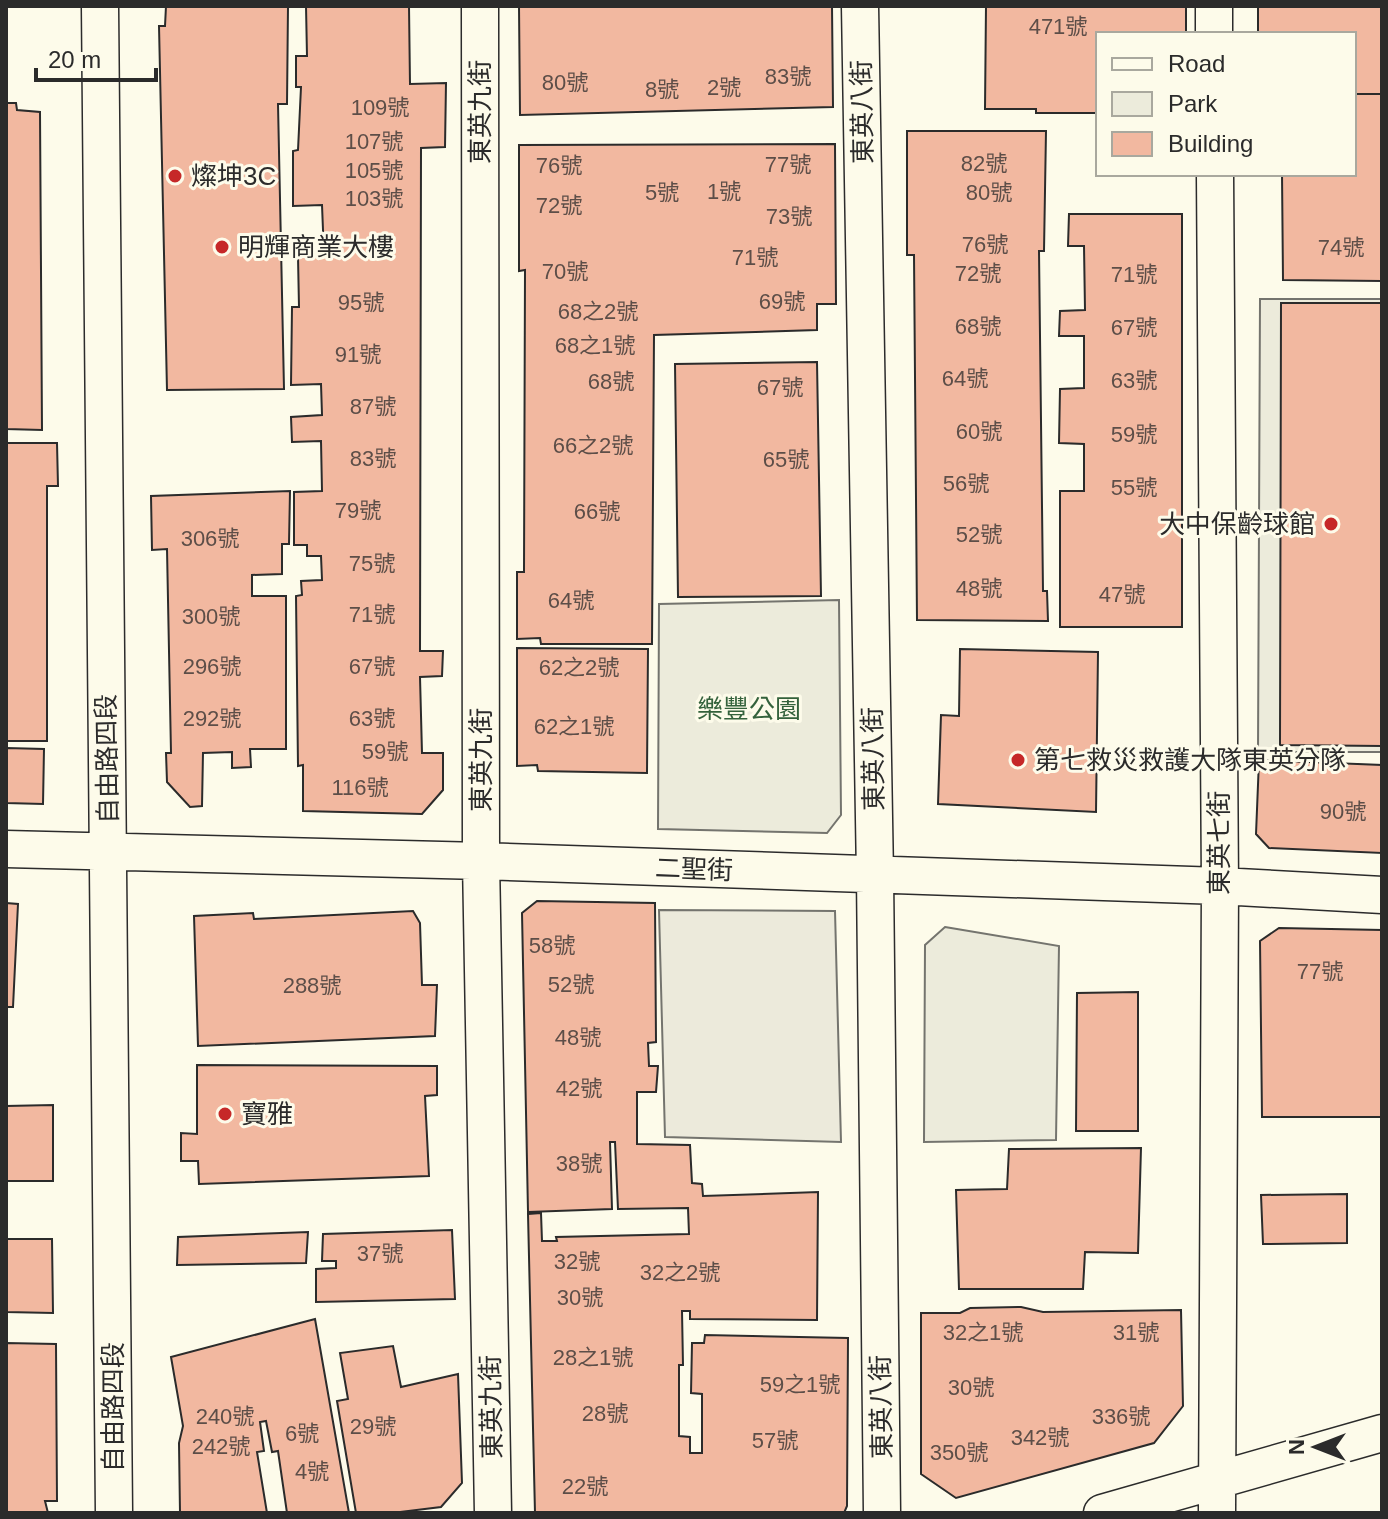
<svg xmlns="http://www.w3.org/2000/svg" width="1388" height="1519" viewBox="0 0 1388 1519" font-family="Helvetica,'Noto Sans TC',sans-serif">
<rect width="100%" height="100%" fill="#fdfbea"/>
<path fill="#ecebdb" stroke="#74746e" stroke-width="2" d="M1260 299H1382V752H1258Z
M839 600 841 815 827 833 658 829 659 604Z
M945 927 1059 946 1056 1140 924 1142 925 945Z"/>
<path fill="#eceadb" stroke="#74746e" stroke-width="2" d="M659 910 835 911 841 1142 665 1137Z"/>
<path fill="#f2b8a0" stroke="#2b2b2b" stroke-width="2" d="M166 6H288L287 104H278L284 389 167 390 159 26H165Z
M306 6H409L410 84 446 83 445 147 421 148 420 651H443L442 676 420 677 422 753H443V790L422 814 303 811V765L298 766 296 596 302 595 301 581 322 580 321 556H307V545H294V492L322 491 321 441 292 442 291 417 322 415 321 384 291 385 292 307H299L298 257 324 255 322 205 293 206V151L298 150 301 87H296V56H307Z
M519 6H832L833 107 520 115Z
M986 6H1186V34H1098V113H1036V109H985Z
M1258 6H1382V94H1354V34H1258Z
M1354 94H1382V281L1283 280 1282 174H1354Z
M6 103H16L17 110 40 112 42 430 6 429Z
M907 131H1046L1044 251H1039L1043 591H1047L1048 621 917 620 914 255H907Z
M835 144 836 304H817V330L654 335 652 644H541L540 638 517 639V572H524L525 270 519 271V145Z
M1069 214H1182V627H1060V491H1084V444L1059 443 1060 389 1084 388V336H1059L1060 311 1085 310 1084 246H1068Z
M1281 303H1382V746L1280 745Z
M817 362 821 596 678 597 675 364Z
M6 443H57L58 486H47V741H6Z
M290 491 289 544H282V574L252 575V596H286V749H250L251 767 232 768V752L203 753 202 806 190 807 167 782 166 753H171L167 549 152 550 151 496Z
M517 648 648 649 647 773 538 771 537 765 517 766Z
M960 649 1098 652 1096 812 938 804 941 715 959 716Z
M6 748 44 749 43 804 6 803Z
M1259 760 1382 765V853L1269 848 1256 834Z
M537 901 655 903 656 1042 648 1043 649 1066H658L656 1092H637V1144L690 1145 692 1183 702 1184 703 1196 818 1192 817 1320 690 1319V1311H682L683 1365H679V1436L690 1437V1453H702V1394L691 1393 692 1343H704L705 1335 848 1338 847 1506 844 1513H535L528 1214 541 1213 542 1241H557L556 1237 689 1234 688 1208 618 1209 615 1142H610L612 1209 528 1212 522 913Z
M6 903 18 904 13 1007H6Z
M413 911 420 923 422 985H437L435 1036 198 1046 194 916 253 913 254 919Z
M1279 928 1382 930V1117H1262L1260 941Z
M1138 992V1131H1076L1077 993Z
M197 1065 437 1066V1095L425 1096 429 1176 199 1184 198 1161H181V1133L197 1134Z
M53 1105V1181H6V1106Z
M1141 1148 1138 1253 1085 1252 1083 1289H959L956 1190 1007 1189 1009 1149Z
M1347 1194V1243L1263 1244 1261 1195Z
M452 1230 455 1299 316 1302V1269L336 1268V1261H322L323 1234Z
M308 1232 306 1263 177 1265 178 1237Z
M6 1239H52L53 1313 6 1312Z
M1021 1307 1043 1312 1181 1310 1183 1406 1154 1443 956 1498 921 1474V1313H960L970 1308Z
M315 1319 349 1513H287L278 1451 272 1452 266 1421 260 1422 264 1451 257 1452 267 1513H180L179 1443 183 1426 171 1357Z
M6 1343 56 1344 57 1501H45L48 1513H6Z
M393 1346 401 1387 458 1374 462 1483 441 1507 392 1513H356L337 1401 348 1399 340 1353Z"/>
<g fill="none" stroke-linecap="round" stroke-linejoin="round">
<g stroke="#2b2b2b" stroke-width="39">
<path id="minor" d="M100 6 114 1513
M480 6 481 861 493 1513
M860 6 875 876 882 1513
M1214 6V34
M1215 174 1220 886 1217 1513
M6 849 481 861 1220 886 1382 895
M1102 1513 1382 1433"/>
</g>
<use href="#minor" stroke="#fdfbea" stroke-width="36"/>
</g>
<g fill="#c62828" stroke="#fdfbea" stroke-width="3">
<circle cx="175" cy="176" r="8"/>
<circle cx="222" cy="247" r="8"/>
<circle cx="1331" cy="524" r="8"/>
<circle cx="1018" cy="760" r="8"/>
<circle cx="225" cy="1114" r="8"/>
</g>
<g text-anchor="middle" stroke-width="6" stroke-linejoin="round" paint-order="stroke">
<g font-size="22" fill="#5d4e48">
<text x="1058" y="34">471號</text>
<text x="788" y="84">83號</text>
<text x="565" y="90">80號</text>
<text x="724" y="95">2號</text>
<text x="662" y="97">8號</text>
<text x="380" y="115">109號</text>
<text x="374" y="149">107號</text>
<text x="984" y="171">82號</text>
<text x="788" y="172">77號</text>
<text x="559" y="173">76號</text>
<text x="374" y="178">105號</text>
<text x="724" y="199">1號</text>
<text x="662" y="200">5號</text>
<text x="989" y="200">80號</text>
<text x="374" y="206">103號</text>
<text x="559" y="213">72號</text>
<text x="789" y="224">73號</text>
<text x="985" y="252">76號</text>
<text x="1341" y="255">74號</text>
<text x="755" y="265">71號</text>
<text x="565" y="279">70號</text>
<text x="978" y="281">72號</text>
<text x="1134" y="282">71號</text>
<text x="782" y="309">69號</text>
<text x="361" y="310">95號</text>
<text x="598" y="319">68之2號</text>
<text x="978" y="334">68號</text>
<text x="1134" y="335">67號</text>
<text x="595" y="353">68之1號</text>
<text x="358" y="362">91號</text>
<text x="965" y="386">64號</text>
<text x="1134" y="388">63號</text>
<text x="611" y="389">68號</text>
<text x="780" y="395">67號</text>
<text x="373" y="414">87號</text>
<text x="979" y="439">60號</text>
<text x="1134" y="442">59號</text>
<text x="593" y="453">66之2號</text>
<text x="373" y="466">83號</text>
<text x="786" y="467">65號</text>
<text x="966" y="491">56號</text>
<text x="1134" y="495">55號</text>
<text x="358" y="518">79號</text>
<text x="597" y="519">66號</text>
<text x="979" y="542">52號</text>
<text x="210" y="546">306號</text>
<text x="372" y="571">75號</text>
<text x="979" y="596">48號</text>
<text x="1122" y="602">47號</text>
<text x="571" y="608">64號</text>
<text x="372" y="622">71號</text>
<text x="211" y="624">300號</text>
<text x="212" y="674">296號</text>
<text x="372" y="674">67號</text>
<text x="579" y="675">62之2號</text>
<text x="212" y="726">292號</text>
<text x="372" y="726">63號</text>
<text x="574" y="734">62之1號</text>
<text x="385" y="759">59號</text>
<text x="360" y="795">116號</text>
<text x="1343" y="819">90號</text>
<text x="552" y="953">58號</text>
<text x="1320" y="979">77號</text>
<text x="571" y="992">52號</text>
<text x="312" y="993">288號</text>
<text x="578" y="1045">48號</text>
<text x="579" y="1096">42號</text>
<text x="579" y="1171">38號</text>
<text x="380" y="1261">37號</text>
<text x="577" y="1269">32號</text>
<text x="680" y="1280">32之2號</text>
<text x="580" y="1305">30號</text>
<text x="983" y="1340">32之1號</text>
<text x="1136" y="1340">31號</text>
<text x="593" y="1365">28之1號</text>
<text x="800" y="1392">59之1號</text>
<text x="971" y="1395">30號</text>
<text x="605" y="1421">28號</text>
<text x="225" y="1424">240號</text>
<text x="1121" y="1424">336號</text>
<text x="373" y="1434">29號</text>
<text x="302" y="1441">6號</text>
<text x="1040" y="1445">342號</text>
<text x="775" y="1448">57號</text>
<text x="221" y="1454">242號</text>
<text x="959" y="1460">350號</text>
<text x="312" y="1479">4號</text>
<text x="585" y="1494">22號</text>
</g>
<g font-size="26" fill="#2b2b2b" stroke="#fdfbea">
<text transform="translate(480 112) rotate(-90)" y="9">東英九街</text>
<text transform="translate(862 112) rotate(-91)" y="9">東英八街</text>
<text transform="translate(107 759) rotate(-91)" y="9">自由路四段</text>
<text transform="translate(873 759) rotate(-91)" y="9">東英八街</text>
<text transform="translate(481 760) rotate(-90)" y="9">東英九街</text>
<text transform="translate(1219 843) rotate(-90)" y="9">東英七街</text>
<text transform="translate(694 869) rotate(2)" y="9">二聖街</text>
<text transform="translate(113 1407) rotate(-90)" y="9">自由路四段</text>
<text transform="translate(491 1407) rotate(-91)" y="9">東英九街</text>
<text transform="translate(881 1407) rotate(-91)" y="9">東英八街</text>
</g>
<g font-size="26" fill="#2b2b2b" stroke="#fdfbea" text-anchor="start">
<text x="191" y="185">燦坤3C</text>
<text x="238" y="256">明輝商業大樓</text>
<text x="1315" y="533" text-anchor="end">大中保齡球館</text>
<text x="1034" y="769">第七救災救護大隊東英分隊</text>
<text x="241" y="1123">寶雅</text>
</g>
<g font-size="26" fill="#34623c" stroke="#fdfbea">
<text x="749" y="718">樂豐公園</text>
</g>
</g>
<rect width="1388" height="1519" fill="none" stroke="#2b2b2b" stroke-width="16"/>
<rect x="1096" y="32" width="260" height="144" fill="#fdfbea" stroke="#a9a89e" stroke-width="2"/>
<rect x="1112" y="58" width="40" height="12" fill="#fdfbea" stroke="#a9a89e" stroke-width="2"/>
<text x="1168" y="72" font-size="24" fill="#2b2b2b">Road</text>
<rect x="1112" y="92" width="40" height="24" fill="#ecebdb" stroke="#a9a89e" stroke-width="2"/>
<text x="1168" y="112" font-size="24" fill="#2b2b2b">Park</text>
<rect x="1112" y="132" width="40" height="24" fill="#f2b8a0" stroke="#a9a89e" stroke-width="2"/>
<text x="1168" y="152" font-size="24" fill="#2b2b2b">Building</text>
<g transform="translate(1316 1447) rotate(270)" stroke="#fdfbea" stroke-width="6" paint-order="stroke">
<path d="M0-6L14 30L0 20L-14 30Z" fill="#2b2b2b"/>
<text y="-12" font-size="22" font-weight="bold" text-anchor="middle" fill="#2b2b2b">N</text>
</g>
<path d="M36 68v12h120v-12" fill="none" stroke="#2b2b2b" stroke-width="4"/>
<text x="48" y="68" font-size="24" fill="#2b2b2b" stroke="#fdfbea" stroke-width="6" paint-order="stroke">20 m</text>
</svg>
